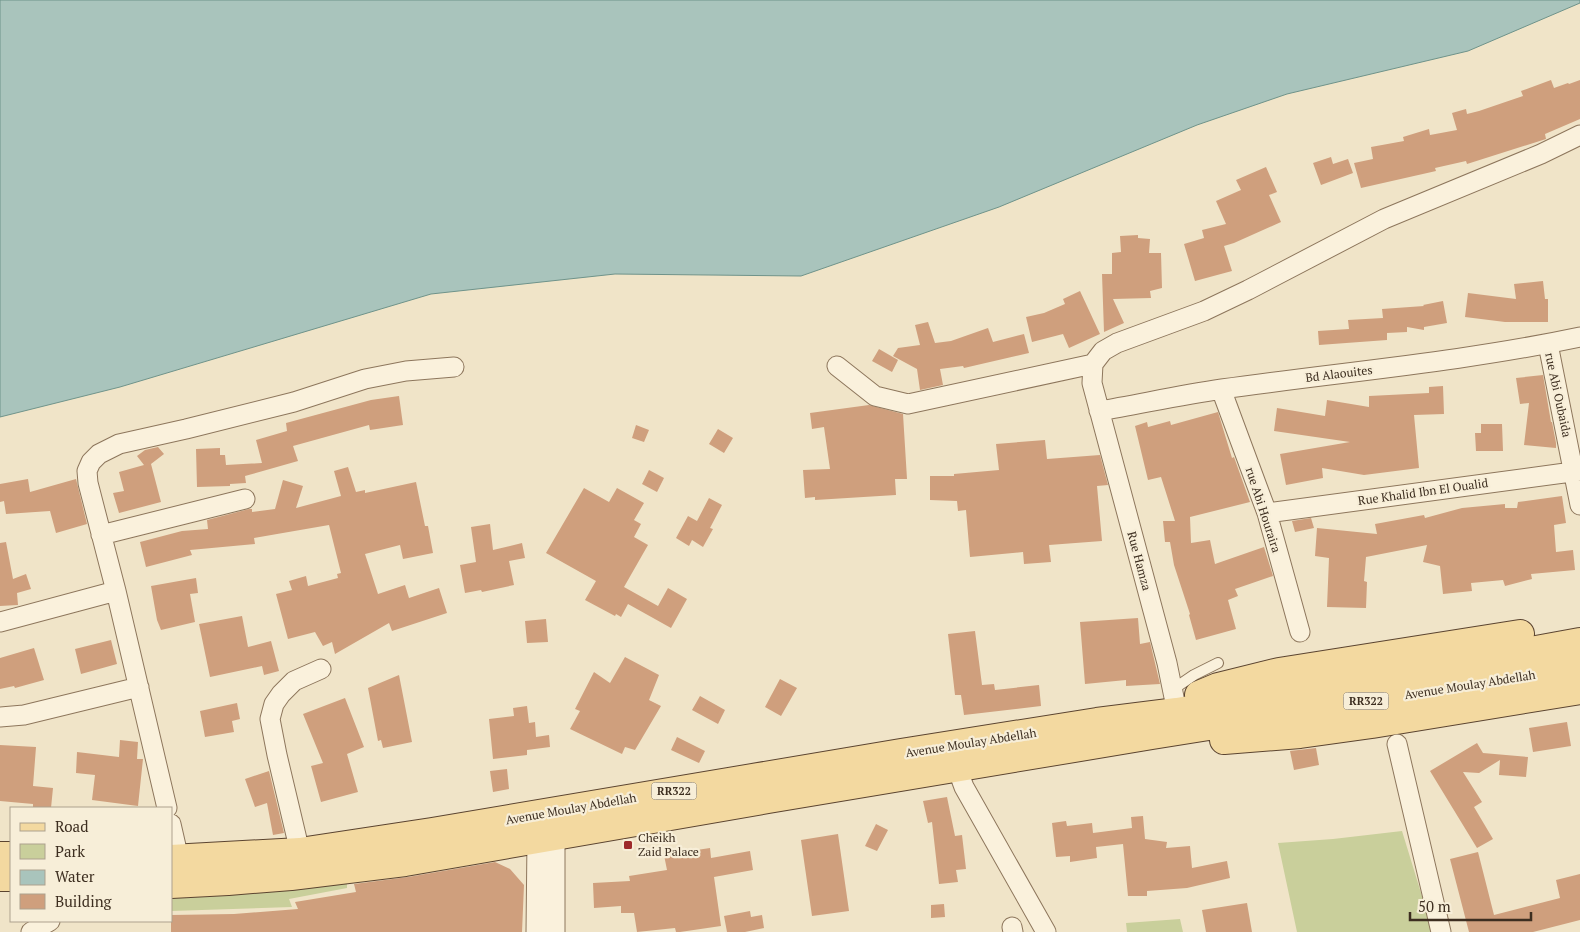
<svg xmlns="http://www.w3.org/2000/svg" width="1580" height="932" viewBox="0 0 1580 932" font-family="'PT Serif',serif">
<rect width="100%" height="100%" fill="#f0e4c8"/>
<path fill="#c9cf9b" d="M1402 831 1433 932H1297L1278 843 1333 839Z
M347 880V888L289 899 292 907 171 911V892Z
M1180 919 1183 932H1127L1126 923Z"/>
<path fill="#a9c4bc" stroke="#6f938a" d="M0 0H1580V3L1468 51 1287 94 1197 125 999 207 801 276 615 274 431 294 120 387 0 417Z"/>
<path fill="#cf9f7d" d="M1551 80 1554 88 1568 83 1569 84 1580 80V119L1545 134 1546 139 1467 164 1466 161 1435 168 1436 171 1361 188 1354 163 1373 159 1371 147 1404 141 1403 137 1429 129 1430 135 1457 130 1452 113 1466 109 1467 114 1479 111 1523 96 1521 91Z
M1331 157 1333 164 1348 159 1353 173 1321 185 1313 163Z
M1266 167 1277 192 1269 195 1281 222 1234 243 1224 246 1232 271 1195 281 1184 244 1204 238 1202 230 1226 224 1216 201 1241 190 1236 180Z
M1138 235V238L1150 239 1149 253H1161L1162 288 1150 291 1151 298 1113 299 1124 323 1104 332 1102 274H1112V253L1121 252 1120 236Z
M1543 281 1545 299H1548V322H1505L1465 317 1468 293 1516 299 1514 284Z
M1080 291 1100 334 1069 348 1063 334 1032 342 1026 317 1044 313 1065 304 1063 299Z
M1443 301 1447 323 1424 327V330L1407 327V332L1387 333V340L1319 345 1318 331 1349 329 1348 320 1383 318 1382 309 1424 306 1423 305Z
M928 322 935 343 951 341 988 328 993 342 1024 334 1029 353 964 368 963 366 940 369 943 385 920 390 917 369 893 356 898 348 920 345 915 325Z
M879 349 898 360 892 372 872 361Z
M1543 375 1551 422H1552L1556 443V448L1524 445 1529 403 1520 404 1516 378Z
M1443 386 1444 414 1414 415 1419 468 1364 475 1322 468 1323 478 1286 485 1280 454 1350 442 1274 431 1277 408 1325 416 1327 400 1369 407V396L1429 393V387Z
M399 396 403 425 370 430 369 425 293 446 298 461 245 476 246 483 230 484V486L197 487 196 449 220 448V455H225L226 465 262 463 256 440 287 431 286 423 371 400Z
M869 405 903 414 907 479H895L896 495 815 500V497L805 498 803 470 830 469 824 427 812 429 810 413Z
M1218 412 1232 458 1234 457 1250 502 1190 517 1191 543 1210 540 1215 564 1264 547 1273 576 1235 589 1238 596 1228 600 1236 629 1196 640 1189 615 1190 614 1174 565 1170 542H1165L1163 521H1175L1161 477 1148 480 1135 426 1147 422 1148 427 1170 421 1171 425Z
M1481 424H1502L1503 451H1476L1475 433H1481Z
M636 425 649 430 644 442 632 438Z
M718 429 733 438 724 453 709 444Z
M1045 440 1047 459 1100 455 1108 485 1097 486 1102 541 1049 545 1051 562 1024 564 1023 552 970 557 966 510 958 511 957 501 930 500V476H954V474L999 470 996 444Z
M158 447 164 454 151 464 161 502 119 513 113 493 124 491 119 472 144 465 137 456 145 450Z
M348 467 356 492 365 490V493L416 482 425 526H428L433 553 403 559 400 545 365 554 378 594 405 585 409 598 439 588 447 613 392 631 389 623 335 654 332 642 323 646 315 632 288 639 276 594 292 590 289 581 306 576 308 586 338 578 337 574 341 573 329 525 254 538 255 544 190 550 192 555 146 567 140 542 182 531 208 529 207 520 249 509H252V512L275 509 283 480 303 486 296 508 341 496 334 471Z
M649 470 664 478 657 492 642 484Z
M28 479 30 492 76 479 87 524 56 533 50 511 6 514 4 501 0 502V484Z
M584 488 609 502 617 488 644 503 634 520 641 524 634 537 648 545 624 587 658 606 668 588 687 599 671 628 628 604 621 617 616 614 615 616 585 600 596 581 546 553Z
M1562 496 1566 523 1554 525 1556 552 1573 550 1575 570 1531 574 1532 579 1505 586 1503 580 1471 583 1472 591 1443 594 1440 566 1423 562 1427 545 1366 557 1364 581 1367 582 1366 608 1327 607 1329 558 1315 556 1317 528 1377 534 1375 524 1424 515 1425 518 1462 508 1505 504V508H1517L1518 502Z
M709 498 722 505 710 528 713 529 703 547 692 540 689 546 676 538 688 516 697 521Z
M1311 518 1314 528 1295 532 1292 521Z
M490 524 493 550 522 543 525 558 509 561 514 585 482 592 481 590 465 593 460 565 476 562 471 527Z
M6 542 13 579 26 574 31 589 17 593 18 605 0 606V543Z
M196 578 198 593 190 594 195 622 161 630 157 620 151 586Z
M242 616 248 647 271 641 279 671 264 675 262 666 210 677 199 624Z
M1138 618 1140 644 1150 642 1160 684 1126 686V680L1085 684 1080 622Z
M546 619 548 642 527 643 525 621Z
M975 631 982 685 994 684 995 690 1039 685 1041 706 964 715 961 695H955L948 634Z
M111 640 117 664 81 674 75 649Z
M34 648 44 680 15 688 14 686 0 689V658Z
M625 657 659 675 649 700 661 706 635 750 625 747 622 754 570 729 580 711 575 709 594 672 610 683Z
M399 675 412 742 383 748 381 740 378 741 368 688Z
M780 679 797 688 781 716 765 707Z
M700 696 725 710 718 724 692 710Z
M345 698 364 747 347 754 358 792 321 802 311 766 323 763 303 714Z
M237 703 240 719 232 721 234 732 205 737 200 711Z
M527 706 529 723 535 722 536 737 549 735 550 747 527 750V755L493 759 489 719 514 716 513 708Z
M1567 722 1571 746 1533 752 1529 728Z
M677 737 705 751 699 763 671 750Z
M120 740 138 742 137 759H143L138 806 92 800 95 775 76 773 77 752 119 757Z
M1477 743 1483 753 1528 757 1526 777 1499 775 1500 760 1479 773 1463 772 1482 802 1474 807 1493 839 1477 848 1430 771Z
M0 745 36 747 33 786 53 788 51 808H33V804L0 801Z
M1316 748 1319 765 1294 770 1290 751Z
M507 769 509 789 493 792 490 771Z
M269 771 284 833 273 835 267 803 255 807 245 779Z
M947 797 955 836 962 835 966 869 956 870 958 882 939 884 932 822 928 823 923 801Z
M1143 816 1145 839 1167 842 1166 848 1190 846 1192 868 1227 861 1230 878 1187 888 1147 891V896H1128L1123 844 1096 847 1097 858 1070 862V856L1056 857 1052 823 1066 821 1067 826 1092 823 1093 833 1132 828 1131 817Z
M876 824 888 830 877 851 865 846Z
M838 834 849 911 812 916 801 840Z
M710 848 711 858 750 851 753 870 714 877 721 926 680 932H676L675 928 637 932 634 913H621V906L594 908 593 883 630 881 629 876 667 870 664 855Z
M1478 852 1494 915 1560 898 1556 880 1580 874V920L1533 932H1469L1450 859Z
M495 862 510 869 524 885 522 932H171V915L234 914 298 909 295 902 356 892 354 884 408 877Z
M1247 903 1252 932H1206L1202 910Z
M944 904 945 917 931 918V905Z
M750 911 751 917 762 915 764 928 745 932H727L724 916Z"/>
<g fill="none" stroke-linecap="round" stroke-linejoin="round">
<g stroke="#8d765c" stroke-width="12">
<path id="lane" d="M1172 690 1194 675 1218 663"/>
</g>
<g stroke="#8d765c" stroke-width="21">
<path id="street" d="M1548 344 1580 505
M837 366 875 396 908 404 1093 364
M1221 389 1267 513 1300 632
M1099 411C1140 404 1181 395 1222 389 1342 372 1462 362 1580 337
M1267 513 1580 471
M101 535 245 499
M0 622 116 591
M1177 712 1167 663 1092 383 1093 364 1103 351 1117 343 1204 311 1248 290 1384 219 1541 154 1580 135
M0 717 24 715 139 687
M1397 744 1441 932
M957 768 964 787 1046 932
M167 808 116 591 88 483 87 471 91 462 99 454 119 444 186 429 294 402 365 379 406 371 454 367
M171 824 179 859
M300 852 277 755 270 719 274 704 281 694 294 681 321 669
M1012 927 1013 932
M31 932 50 921
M536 932 537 839
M555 932V836"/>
</g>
<g stroke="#5b4430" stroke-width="30">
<path id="primary" d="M1199 695 1218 687 1279 672 1520 634
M1224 740 1300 734 1372 724 1580 690
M0 856H11
M171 859 300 852 432 832 901 753 1097 722 1177 712 1396 676 1580 642
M0 877H11
M171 884 228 881 291 876 405 862 768 799 1152 735 1580 667"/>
</g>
<use href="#lane" stroke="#faf1dc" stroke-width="10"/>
<use href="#street" stroke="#faf1dc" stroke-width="19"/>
<use href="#primary" stroke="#f3d9a0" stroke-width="28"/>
</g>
<rect fill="#9e2a2b" stroke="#f7eed8" stroke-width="2" x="623" y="840" width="10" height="10" rx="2.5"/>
<g text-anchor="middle" stroke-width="4.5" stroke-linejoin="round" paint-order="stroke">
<g fill="#f7eed8" stroke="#756857" stroke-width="1">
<rect x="1343.5" y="692.5" width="45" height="17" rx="4"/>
<rect x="651.5" y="782.5" width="45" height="17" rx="4"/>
</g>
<g font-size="11" font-weight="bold" fill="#3d2e20">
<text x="1366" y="705">RR322</text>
<text x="674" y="795">RR322</text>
</g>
<g font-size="12" fill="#3d2e20" stroke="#f7eed8">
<text transform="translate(1339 374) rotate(-7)" y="4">Bd Alaouites</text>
<text transform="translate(1558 395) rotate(78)" y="4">rue Abi Oubaida</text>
<text transform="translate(1423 492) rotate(-8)" y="4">Rue Khalid Ibn El Oualid</text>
<text transform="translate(1263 510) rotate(72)" y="4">rue Abi Houraira</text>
<text transform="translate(1139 561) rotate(75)" y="4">Rue Hamza</text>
<text transform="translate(1470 685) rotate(-9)" y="4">Avenue Moulay Abdellah</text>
<text transform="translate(971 743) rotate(-9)" y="4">Avenue Moulay Abdellah</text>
<text transform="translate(571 809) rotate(-10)" y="4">Avenue Moulay Abdellah</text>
</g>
<g font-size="12" fill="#3d2e20" stroke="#f7eed8" text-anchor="start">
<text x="638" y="842">Cheikh<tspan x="638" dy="14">Zaid Palace</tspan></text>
</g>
</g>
<rect x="10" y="807" width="162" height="115" fill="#f7eed8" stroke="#ada18e"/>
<rect x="20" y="823" width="25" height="8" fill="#f3d9a0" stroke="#ada18e"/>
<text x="55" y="832" font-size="15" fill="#3d2e20">Road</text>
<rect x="20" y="844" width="25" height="15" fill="#c9cf9b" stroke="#ada18e"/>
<text x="55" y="857" font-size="15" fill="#3d2e20">Park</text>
<rect x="20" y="870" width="25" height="15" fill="#a9c4bc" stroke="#ada18e"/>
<text x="55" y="882" font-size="15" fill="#3d2e20">Water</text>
<rect x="20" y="894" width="25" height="15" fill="#cf9f7d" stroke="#ada18e"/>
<text x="55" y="907" font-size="15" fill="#3d2e20">Building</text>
<path d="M1410 912v8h121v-8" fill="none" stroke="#3d2e20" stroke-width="2.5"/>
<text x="1418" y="912" font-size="15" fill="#3d2e20" stroke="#f7eed8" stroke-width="4" paint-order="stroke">50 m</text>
</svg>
